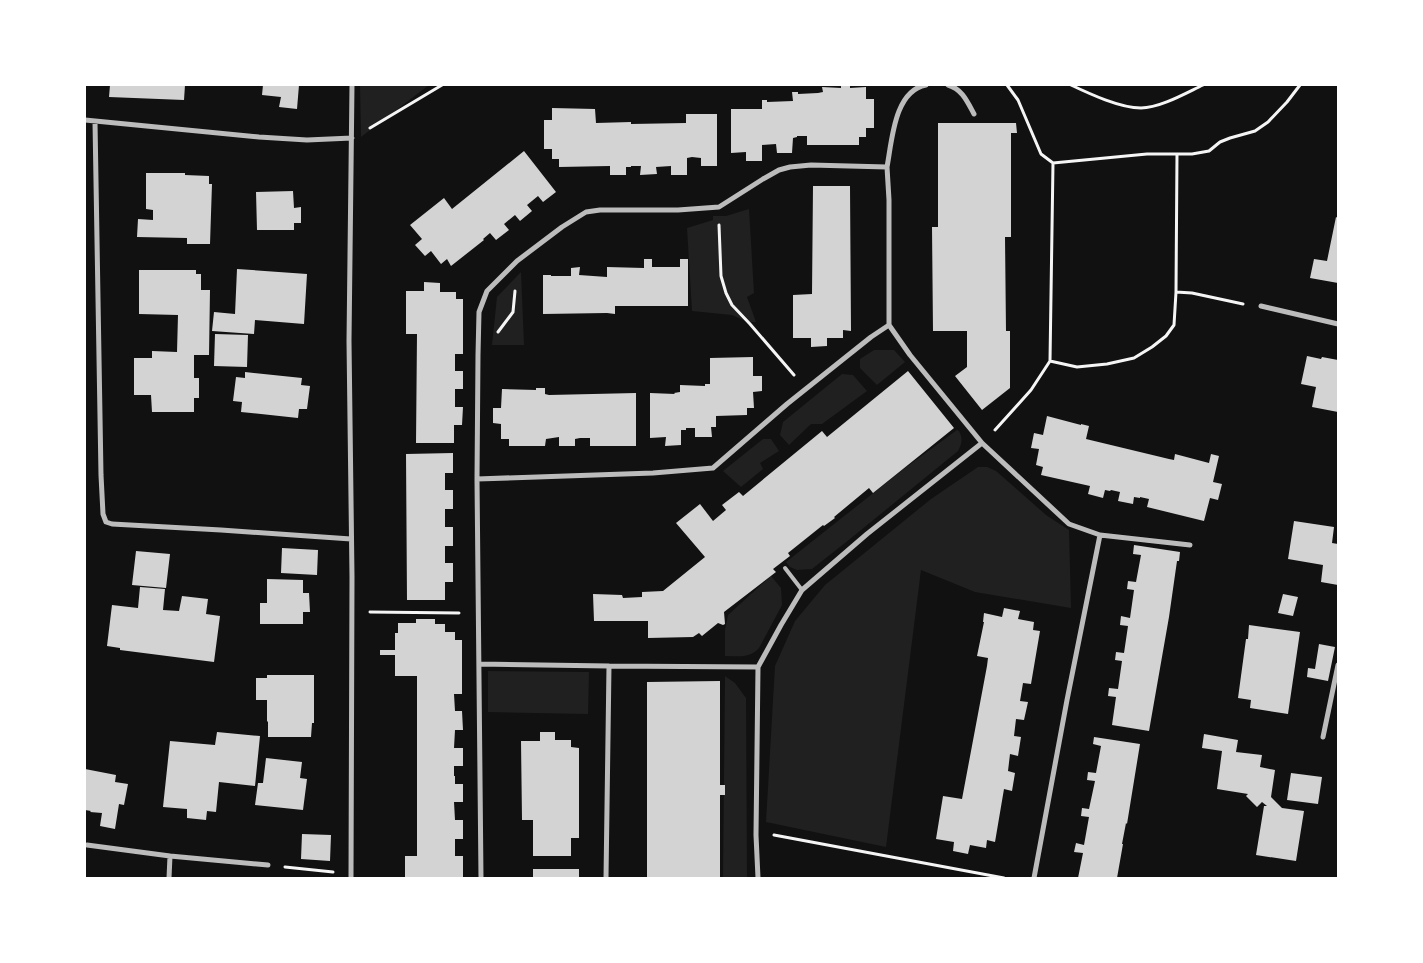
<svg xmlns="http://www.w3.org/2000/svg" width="1423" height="963" viewBox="0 0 1423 963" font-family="'Golos Text',sans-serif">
<rect width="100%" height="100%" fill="#111"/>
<path fill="#202020" d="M360 85H429L361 137Z
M749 209 754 293 747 297 756 322H748L732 315 692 311 687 228 713 220V216H726Z
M521 272 524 345H492L497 297Z
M874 350H894L905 362 877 385 860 368V359Z
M842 374 853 375 867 391 822 424H811L789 445 780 435 783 422Z
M957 430 959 431C963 439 962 443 958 451L850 539 812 569 797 570 790 567 786 562 905 468Z
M763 439H771L779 451 760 463 763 469 741 487 723 471Z
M978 467H987L996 471 1046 515 1069 530 1071 608 975 592 921 570 886 847 766 822 775 666 795 621 825 585 931 499Z
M771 576 781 588 782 605 759 648C749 659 738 656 725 656V630L728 615Z
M488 671 589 672 588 714 488 712Z
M725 676 735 683 746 698 747 878H723Z"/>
<path fill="#d3d3d3" d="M110 85H185L184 100 109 97Z
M263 85H299L297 109 279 107 281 97 262 95Z
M841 85H850V88L866 87V99H874V128H866V137H859V145H807V136H797V137L793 138 792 153H777L776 144 762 145V161H746V152L731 153V109H762V100H767V102L793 101 792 92H798V94L818 93 823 92 822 87 841 88Z
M552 108 595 109 596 123 631 122V124L686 123V114H717V166H701V158L692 157 687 158V175H671V166L656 167 657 174 640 175 641 166H631V167H626V175H610V166L559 167V159H552V149H544V120H552Z
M938 123H1016L1017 133H1011V237H1005L1006 331H1010V388L982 410 955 376 967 367V331H933L932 227H938Z
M524 151 556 192 543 202 538 196 527 205 532 211 520 221 515 215 504 224 509 230 496 240 490 233 483 239 484 240 451 266 447 259 441 264 431 251 425 256 415 245 422 239 410 225 444 198 452 209Z
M146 173H185V175L209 176V184H212L210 244H187V238L137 237 138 219 153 220V210L146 209Z
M813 186H850L851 331 843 330V338H827V346L811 347V338H793V295L812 294Z
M293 191 294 208 301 207V223H294V230H257L256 192Z
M1336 217 1338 218V283L1310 278 1314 259 1327 261Z
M644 259H652V267H680V259H688V306H615V314L607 313 543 314V275H551V276H571V268L580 267 579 275 607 277V267L644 268Z
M237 269 307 274 304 324 255 320 254 334 212 331 214 312 235 314Z
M139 270H196V274H201V290H210L209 355H194V378H199V398H194V412H152L151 395H134V358H152V351L177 352 178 315 139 314Z
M424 282 440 283V292H456V299H463V354H455V371H463V389H455V407H463L462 425H454V443H416L417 334H406V291H424Z
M215 334 248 335 247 367 214 366Z
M1307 356 1321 359 1322 357 1338 360V412L1312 407 1316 387 1301 384Z
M753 357V376H762V391L753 392 754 408H747V415L716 416V427H711L712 437H695V428H686V430H681V445L665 446 666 437 650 438V393L675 394 674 393 680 392V385L705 386V384H710V358Z
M908 371 954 428 873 493 869 488 834 517 835 518 824 526 823 525 788 553 790 556 773 569 776 572 724 612 725 624 723 625 718 623 702 636 699 633 693 637 648 638V621H594L593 594 622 595 623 598 642 597V592L663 591 705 557 676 523 700 504 713 521 726 510 722 505 739 492 743 496 822 431 827 437Z
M245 372 302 378 301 385 310 386 307 409H299L298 418 241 412 242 402 233 401 236 377 245 378Z
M536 388H545V394L549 395 636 393V446H590V438H580L575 439V446H559V437L546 439 545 446H509V439H501V424L493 423V408H501L502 389 536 390Z
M1047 416 1081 425V424L1089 426 1086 439 1169 459 1174 460 1175 454 1209 463 1211 454 1219 456 1213 482 1222 484 1218 500 1210 498 1204 521 1147 507 1149 499 1140 497V498L1134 497 1133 504 1118 501 1120 492 1111 490 1110 491 1105 490 1103 498 1088 494 1090 486 1041 475 1043 467 1036 465 1039 449 1031 448 1034 433 1043 435Z
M453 453V473H445V490H453V509H445V527H453V546H445V563H453V582H445V600H407L406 454Z
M1294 521 1334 527 1332 543 1338 544V585L1321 582 1323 565 1288 559Z
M1134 545 1180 552 1179 561H1177L1169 617 1149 731 1112 725 1116 697 1108 696 1109 688 1118 689 1122 661 1115 660 1116 652 1124 653 1128 626 1120 625 1121 616 1130 618 1134 590 1127 589 1128 581 1136 582 1141 555 1133 554Z
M282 548 318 550 317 575 281 573Z
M136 551 170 554 166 588 132 585Z
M267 579 303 580V593H309L310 612H303V624H260V603H267Z
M140 587 165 589 163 610 179 611 182 596 208 599 206 614 220 616 214 662 120 650V648L107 646 112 605 138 608Z
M1283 594 1298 597 1293 616 1278 613Z
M1004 608 1020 611 1018 619 1034 622 1033 630 1040 631 1031 684 1023 683 1020 701 1028 702 1024 720 1016 719 1014 736 1021 737 1018 756 1010 754 1008 771 1015 773 1012 791 1004 789 995 842 987 840 986 848 970 845 968 854 953 851 954 842 936 839 943 796 962 799 987 666 988 658 977 656 984 622H983L984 613 1002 617Z
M416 619H435V624H445V632H455V640H462V694H454L455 711H462L463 730H455L454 748H463V766H454V776H455V784H463V802H454L455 820H463V839H455V856H463V878H405V856H417V676H395V655H380V650H395V633H398V623H416Z
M1249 625 1300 632 1288 714 1250 708 1251 700 1238 698 1246 639H1248Z
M1319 644 1335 647 1328 681 1307 677 1308 668 1315 669Z
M267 675H314V723H312L311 737H268V722L267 721V700H256V678H267Z
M720 681V785H725V795H720V878H647V682Z
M217 732 260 736 255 786 219 782 216 812 207 811 206 820 187 818V809L163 807 170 741 215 745Z
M540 732H555V740H571V747L579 748V838H571V856H533V820H522L521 741H540Z
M1204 734 1238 740 1236 752 1262 755 1260 767 1275 770 1271 797 1282 808 1304 811 1296 861 1256 855 1264 806H1267L1262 802 1257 807 1246 796 1248 794 1217 789 1222 751 1202 748Z
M1094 737 1140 744 1127 824 1126 823 1122 844H1123L1117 878H1078L1083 853 1074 852 1076 843 1084 845 1089 817 1081 816 1082 808 1089 809 1095 781 1087 780 1088 772 1096 773 1101 746 1093 744Z
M266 758 302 762 300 778 307 779 303 810 255 805 258 783H263Z
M85 769 116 775 115 782 128 784 124 805 119 804 115 829 100 826 102 813 90 812 91 811 85 810Z
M1291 773 1322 777 1318 804 1287 800Z
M302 834 331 835 330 861 301 859Z
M533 869H579V878H533Z"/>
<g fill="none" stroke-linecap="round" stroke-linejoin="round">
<path stroke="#f5f5f5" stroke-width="3" d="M1007 85 1018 100 1041 154 1053 163 1147 154H1192L1209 151 1220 142 1230 138 1255 131 1268 122 1287 102 1300 85
M1071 85C1090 94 1120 108 1141 108 1160 108 1186 93 1203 85
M370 128 442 85
M1177 154 1176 292 1192 293 1243 304
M719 225 721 276 726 293 732 305 750 324 794 375
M498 332 513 312 515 291
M1050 361 1053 163
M995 430 1031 390 1050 361 1077 367 1107 364 1134 358 1152 347 1166 336 1174 325 1176 292
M370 612 459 613
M774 835 1004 878
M285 867 333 872"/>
<path stroke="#bcbcbc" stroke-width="4" d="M785 568 802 590"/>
<path stroke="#bcbcbc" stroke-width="5" d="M948 85C962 89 967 101 974 114
M85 120 259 137 307 140 352 138
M95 122 101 475 103 514 106 522 112 524 221 530 351 539
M887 167C892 141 894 91 926 85
M1261 306 1338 324
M477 479 653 473 713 468 787 404 871 337 889 325
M1100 535 1190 545
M479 664 609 666
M1323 737 1338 665
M87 845 170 856
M169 878 170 856 268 865
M351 878 352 577 349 341 352 85
M481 878 477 479 478 355 479 312 487 291 517 261 562 227 586 212 600 210H678L719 207 763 179 779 170 790 167 811 165 887 167 889 200V325L910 355 982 443 1069 524 1100 535 1067 700 1034 878
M606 878 609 666 758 667
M758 878 756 835 758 667 781 625 802 590 867 534 982 443"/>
</g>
<rect width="1423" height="963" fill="none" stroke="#ffffff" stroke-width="172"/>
</svg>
